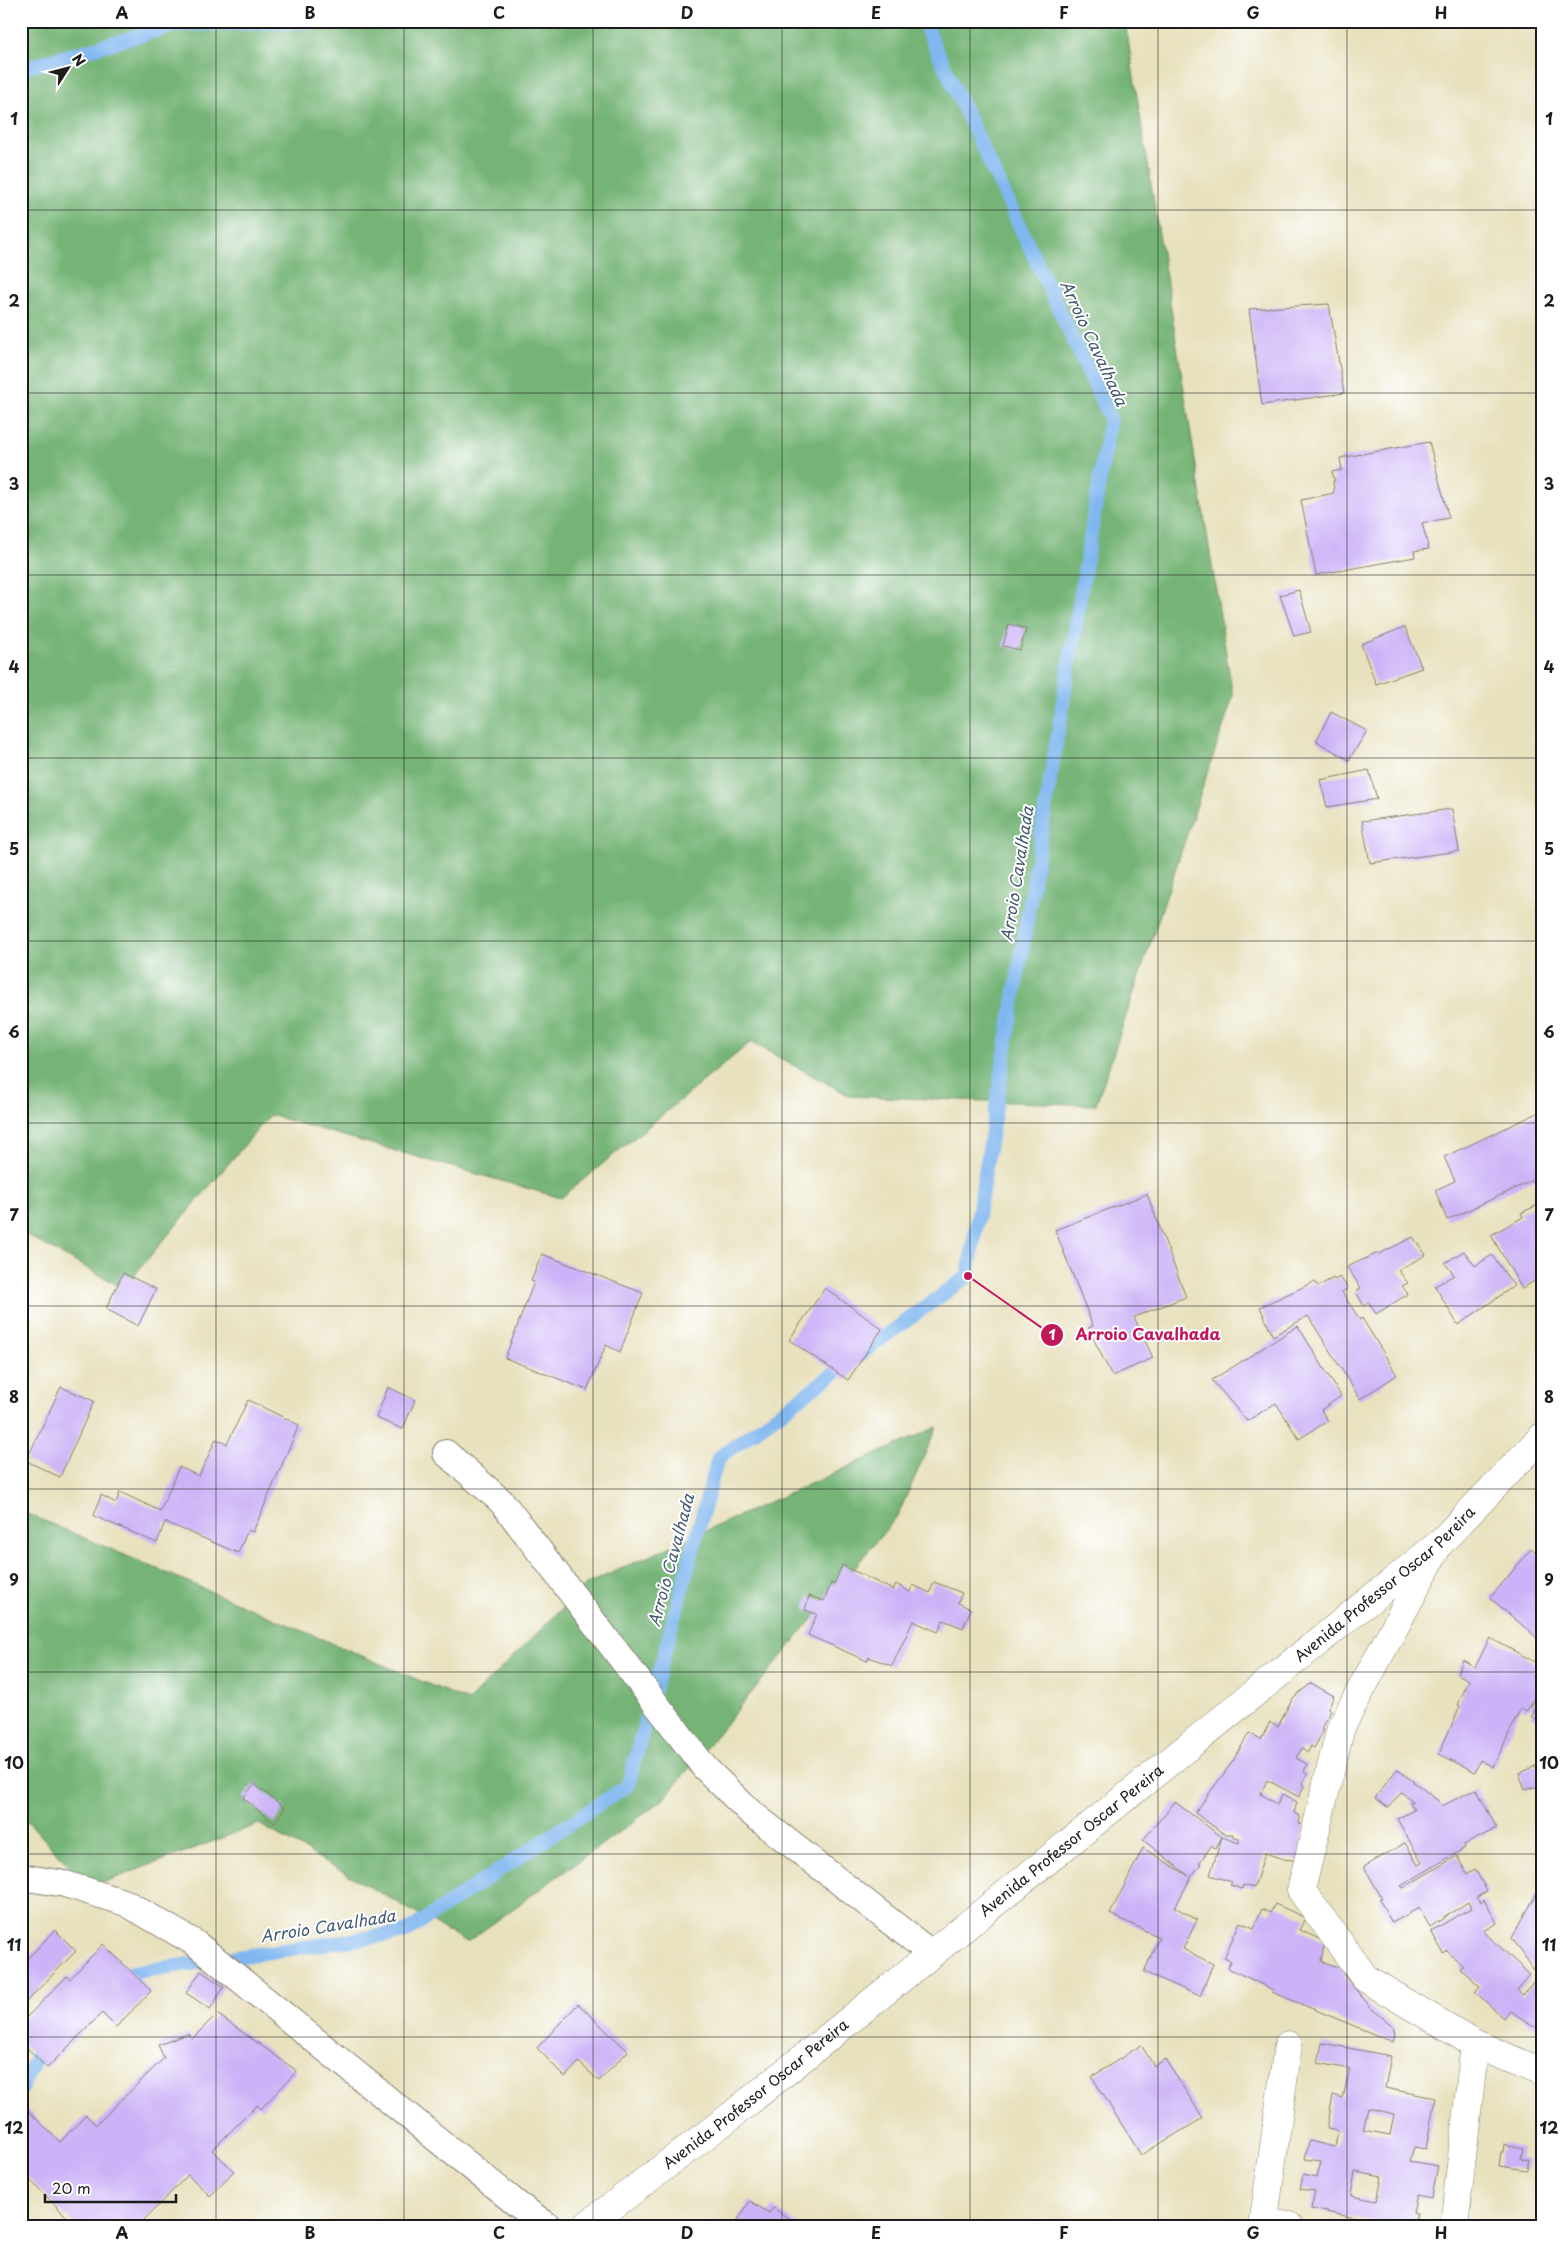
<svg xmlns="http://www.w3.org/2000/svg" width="1563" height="2247" viewBox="0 0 1563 2247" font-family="'Playpen Sans',sans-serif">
<rect width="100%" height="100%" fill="#fff"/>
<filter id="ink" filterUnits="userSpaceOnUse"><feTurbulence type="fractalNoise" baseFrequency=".02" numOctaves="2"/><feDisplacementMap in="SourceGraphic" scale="10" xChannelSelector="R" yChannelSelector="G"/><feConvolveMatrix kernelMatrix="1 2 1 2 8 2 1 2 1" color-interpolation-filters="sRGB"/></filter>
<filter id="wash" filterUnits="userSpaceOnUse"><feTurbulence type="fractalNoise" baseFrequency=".0096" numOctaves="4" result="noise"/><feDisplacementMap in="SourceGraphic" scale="20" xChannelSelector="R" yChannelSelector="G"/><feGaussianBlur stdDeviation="1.12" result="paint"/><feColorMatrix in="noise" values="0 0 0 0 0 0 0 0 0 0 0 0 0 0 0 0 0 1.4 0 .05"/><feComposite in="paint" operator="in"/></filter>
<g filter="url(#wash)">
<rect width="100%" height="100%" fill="#e8e1be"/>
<path fill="#74b476" stroke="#486849" d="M21 21H1125L1233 697 1096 1105 850 1096 751 1042 561 1198 270 1115 123 1288 21 1232Z
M937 1427 898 1515 663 1800 467 1942 259 1824 89 1888 21 1814V1511L468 1701 587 1584Z"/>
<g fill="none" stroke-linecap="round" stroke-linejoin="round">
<path stroke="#81b7f0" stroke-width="14" d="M21 69 176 25 344 21
M115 1975 406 1932 628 1785 718 1458 968 1276 1110 418 923 21
M21 2089 44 2041"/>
</g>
<g id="blocks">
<path fill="#ccb3f7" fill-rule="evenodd" d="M1329 304 1344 393 1262 405 1249 309Z
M1429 442 1449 518 1422 523 1429 549 1414 551 1415 557 1316 575 1301 500 1334 493 1333 481H1335L1332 472 1342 470 1340 458Z
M1299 590 1311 632 1294 636 1280 595Z
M1009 624 1026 629 1020 650 1003 646Z
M1405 627 1422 668 1376 684 1361 644Z
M1331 712 1367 731 1349 760 1316 741Z
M1369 770 1377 799 1327 807 1320 780Z
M1452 809 1459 851 1370 863 1362 821Z
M1542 1111V1176L1447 1220 1435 1190 1455 1181 1444 1157Z
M1147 1194 1186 1297 1134 1317 1153 1358 1112 1376 1088 1328 1093 1326 1055 1230Z
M1542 1203V1276L1522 1289 1491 1235 1523 1217 1521 1213Z
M1413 1237 1426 1255 1398 1270 1408 1283 1402 1286 1408 1294 1376 1314 1369 1302 1364 1306 1356 1292 1361 1288 1347 1267 1378 1253 1379 1254Z
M1464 1251 1475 1266 1492 1255 1514 1286 1458 1325 1435 1286 1454 1275 1445 1263Z
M542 1254 643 1293 620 1352 606 1345 587 1390 505 1358 534 1282 531 1281Z
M123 1273 156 1289 138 1326 106 1309Z
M1340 1277 1348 1288 1342 1292 1360 1320 1362 1318 1397 1375 1360 1399 1308 1316 1273 1336 1260 1307 1314 1282 1319 1286 1333 1278 1334 1280Z
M825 1288 882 1329 848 1380 789 1340Z
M1298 1326 1341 1396 1321 1410 1328 1421 1299 1439 1276 1403 1247 1421 1212 1380Z
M61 1387 94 1401 60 1477 26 1461Z
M388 1387 415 1400 403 1429 376 1418Z
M248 1400 299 1425 253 1532 248 1530 238 1553 165 1522 157 1543 94 1516 101 1495 116 1503 120 1492 160 1511 179 1467 199 1476 216 1439 227 1444Z
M1531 1549 1542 1558V1642L1490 1598Z
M842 1565 893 1590 896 1584 910 1592 913 1585 930 1593 934 1582 962 1593 958 1603 971 1609 963 1628 943 1620 938 1632 913 1621 892 1666 869 1657 867 1661 808 1635 817 1614 805 1610 809 1596 824 1601 831 1583 834 1585Z
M1490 1638 1542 1666V1683L1527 1711 1521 1708 1493 1767 1480 1760 1475 1772 1439 1754 1460 1706 1458 1705 1469 1680 1457 1674 1463 1660 1475 1667Z
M1311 1683 1334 1696 1328 1708 1331 1710 1322 1729 1324 1730 1314 1748 1311 1746 1308 1752 1302 1748 1296 1758 1307 1764 1304 1772 1307 1774 1302 1784 1304 1786 1299 1797 1267 1780 1261 1794 1277 1805 1282 1794 1297 1802 1294 1813 1300 1816 1299 1824 1304 1825 1300 1861 1283 1859 1265 1853 1254 1888 1243 1885 1242 1889 1230 1885 1232 1882 1210 1875 1222 1837 1239 1843V1838L1232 1836 1233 1834H1224L1195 1813 1233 1761 1249 1733 1261 1739 1270 1722 1278 1726 1293 1698Z
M1542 1694V1727L1536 1724 1538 1721 1531 1717 1535 1711 1531 1706 1534 1701 1536 1703Z
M1540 1764 1542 1785 1525 1790 1519 1773Z
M1397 1769 1441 1803 1442 1806 1476 1789 1497 1828 1464 1845 1465 1848 1401 1886 1403 1888 1457 1856 1467 1874 1475 1869 1487 1891 1477 1897 1481 1903 1484 1900 1497 1923 1483 1931 1530 1975 1517 1990 1523 1995 1534 1981 1542 1987V2031L1510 2011 1504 2018 1475 1992 1480 1986 1460 1968 1463 1966 1447 1951 1444 1954 1431 1931 1471 1908 1468 1902 1430 1927 1419 1908 1392 1923 1379 1899 1382 1898 1364 1867 1405 1843 1418 1865 1422 1863 1397 1819 1414 1810 1410 1802 1413 1801 1401 1792 1389 1808 1375 1798Z
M254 1784 285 1808 274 1823 243 1798Z
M1175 1802 1222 1837 1215 1849 1212 1845 1199 1863 1201 1864 1191 1877 1175 1907 1197 1920 1183 1949 1213 1964 1200 1996 1144 1972 1159 1937 1110 1914 1143 1848 1189 1876 1143 1840Z
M1537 1893 1542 1895 1541 1971 1535 1967 1534 1970 1512 1938Z
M1275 1904 1306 1918 1300 1930 1325 1942 1321 1961 1344 1969 1343 1974 1371 2008 1394 2027 1396 2034 1393 2042 1272 1992 1273 1990 1228 1968 1231 1961 1224 1958 1240 1922 1254 1928 1262 1909 1270 1913Z
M55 1930 76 1951 21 2007V1965Z
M103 1944 151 1991 116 2027 102 2013 47 2068 21 2042V2023L67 1976 70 1979Z
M201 1971 224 1987 210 2009 186 1993Z
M578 2004 628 2051 599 2081 579 2062 565 2077 537 2048Z
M217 2014 297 2071 261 2109 257 2105 212 2150 234 2171 210 2196 188 2175 138 2226H76L21 2171V2104L60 2142 86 2115 96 2125 164 2058 158 2045 188 2034 192 2039Z
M1322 2043 1391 2056 1385 2088 1435 2098 1426 2149 1414 2147 1410 2161 1438 2166 1432 2198 1417 2195 1413 2213H1417L1414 2226H1395L1311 2209 1315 2191 1300 2189 1303 2174 1317 2177 1321 2161 1305 2159 1309 2141 1335 2147 1338 2131 1327 2129 1333 2095 1343 2098 1350 2069 1318 2063ZM1368 2108 1394 2114 1390 2135 1363 2130ZM1355 2172 1382 2177 1377 2201 1351 2196Z
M1141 2045 1154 2066 1165 2059 1203 2118 1141 2155 1092 2077Z
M1504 2144 1523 2148 1521 2158 1529 2159 1527 2170 1499 2166 1501 2152H1503Z
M750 2201 769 2213 773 2208 800 2226H734Z"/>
</g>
</g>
<g filter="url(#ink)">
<use href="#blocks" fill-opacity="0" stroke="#827e6d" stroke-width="1"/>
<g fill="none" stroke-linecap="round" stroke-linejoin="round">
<g stroke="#827e6d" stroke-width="28">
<path id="service" d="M446 1453 502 1502 705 1768 750 1812 932 1954
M21 1877 65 1884 126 1903 195 1943 517 2204 548 2226"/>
</g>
<g stroke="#827e6d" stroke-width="29">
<path id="minor" d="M1264 2222 1289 2226
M1263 2226 1288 2045
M1454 2226 1475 2044"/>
</g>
<g stroke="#827e6d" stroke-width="29">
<path id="tertiary" d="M1439 1544 1341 1727 1301 1890 1365 1978 1475 2044 1542 2072"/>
</g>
<g stroke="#827e6d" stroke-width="29">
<g id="secondary">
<path id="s1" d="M586 2226 731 2116 1439 1544 1542 1437"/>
</g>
</g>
<use href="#service" stroke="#fff" stroke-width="26"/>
<use href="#minor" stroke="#fff" stroke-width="28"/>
<use href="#tertiary" stroke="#fff" stroke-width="28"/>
<use href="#secondary" stroke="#fff" stroke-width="28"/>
</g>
</g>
<path fill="none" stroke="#1c1c1c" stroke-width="1" stroke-opacity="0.55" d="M216 21V2226M404 21V2226M593 21V2226M782 21V2226M970 21V2226M1158 21V2226M1347 21V2226M21 210H1542M21 393H1542M21 575H1542M21 758H1542M21 941H1542M21 1123H1542M21 1306H1542M21 1489H1542M21 1672H1542M21 1854H1542M21 2037H1542"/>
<g text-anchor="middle" stroke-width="4" stroke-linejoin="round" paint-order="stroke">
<g font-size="15" fill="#1c1c1c" stroke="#fff">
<text dy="5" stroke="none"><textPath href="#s1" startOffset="1025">Avenida Professor Oscar Pereira</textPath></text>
<text dy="5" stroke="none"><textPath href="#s1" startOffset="620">Avenida Professor Oscar Pereira</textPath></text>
<text dy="5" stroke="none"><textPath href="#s1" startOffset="215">Avenida Professor Oscar Pereira</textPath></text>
</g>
<g font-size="16" font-style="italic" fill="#445a71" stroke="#fff">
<text transform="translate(1094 343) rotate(65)" y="6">Arroio Cavalhada</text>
<text transform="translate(1017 874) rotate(-81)" y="6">Arroio Cavalhada</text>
<text transform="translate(671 1560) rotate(-75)" y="6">Arroio Cavalhada</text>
<text transform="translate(328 1926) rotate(-9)" y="6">Arroio Cavalhada</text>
</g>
</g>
<path fill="none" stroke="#c2185b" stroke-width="2" d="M968 1276L1052 1335"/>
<g fill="#c2185b" stroke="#fff" stroke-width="2">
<circle cx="968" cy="1276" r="5"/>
<circle cx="1052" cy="1335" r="12"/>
</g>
<g font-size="15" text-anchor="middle" font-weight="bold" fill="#fff">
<text x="1052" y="1340">1</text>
</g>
<g font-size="16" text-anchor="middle" font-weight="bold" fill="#c2185b" stroke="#fff" stroke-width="4" stroke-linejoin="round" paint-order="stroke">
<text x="1148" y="1340">Arroio Cavalhada</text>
</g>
<rect width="1563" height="2247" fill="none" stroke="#fff" stroke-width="55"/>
<g transform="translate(68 68) rotate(54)" stroke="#ffffff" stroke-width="4" paint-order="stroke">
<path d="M0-4L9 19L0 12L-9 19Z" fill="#1c1c1c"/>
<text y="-8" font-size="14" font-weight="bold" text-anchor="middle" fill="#1c1c1c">N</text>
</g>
<path d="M45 2194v8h131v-8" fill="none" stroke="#1c1c1c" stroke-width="2.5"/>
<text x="52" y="2194" font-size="15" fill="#1c1c1c" stroke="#ffffff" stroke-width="4" paint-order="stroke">20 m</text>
<rect x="28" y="28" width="1508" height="2192" fill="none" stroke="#1c1c1c" stroke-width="2"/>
<g font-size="16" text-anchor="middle" font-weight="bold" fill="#1c1c1c">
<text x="122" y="19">A</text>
<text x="310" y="19">B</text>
<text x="499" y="19">C</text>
<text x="687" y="19">D</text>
<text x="876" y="19">E</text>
<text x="1064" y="19">F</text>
<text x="1253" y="19">G</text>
<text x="1441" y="19">H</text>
<text x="14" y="125">1</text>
<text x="1549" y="125">1</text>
<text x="14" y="307">2</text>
<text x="1549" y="307">2</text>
<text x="14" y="490">3</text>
<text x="1549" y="490">3</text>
<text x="14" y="673">4</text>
<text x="1549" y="673">4</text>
<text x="14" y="855">5</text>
<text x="1549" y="855">5</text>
<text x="14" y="1038">6</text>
<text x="1549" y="1038">6</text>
<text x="14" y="1221">7</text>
<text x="1549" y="1221">7</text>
<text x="14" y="1403">8</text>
<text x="1549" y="1403">8</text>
<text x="14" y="1586">9</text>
<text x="1549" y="1586">9</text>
<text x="14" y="1769">10</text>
<text x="1549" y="1769">10</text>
<text x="14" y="1951">11</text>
<text x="1549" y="1951">11</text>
<text x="14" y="2134">12</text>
<text x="1549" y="2134">12</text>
<text x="122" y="2239">A</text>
<text x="310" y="2239">B</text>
<text x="499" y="2239">C</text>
<text x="687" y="2239">D</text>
<text x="876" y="2239">E</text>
<text x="1064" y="2239">F</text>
<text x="1253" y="2239">G</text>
<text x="1441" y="2239">H</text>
</g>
</svg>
